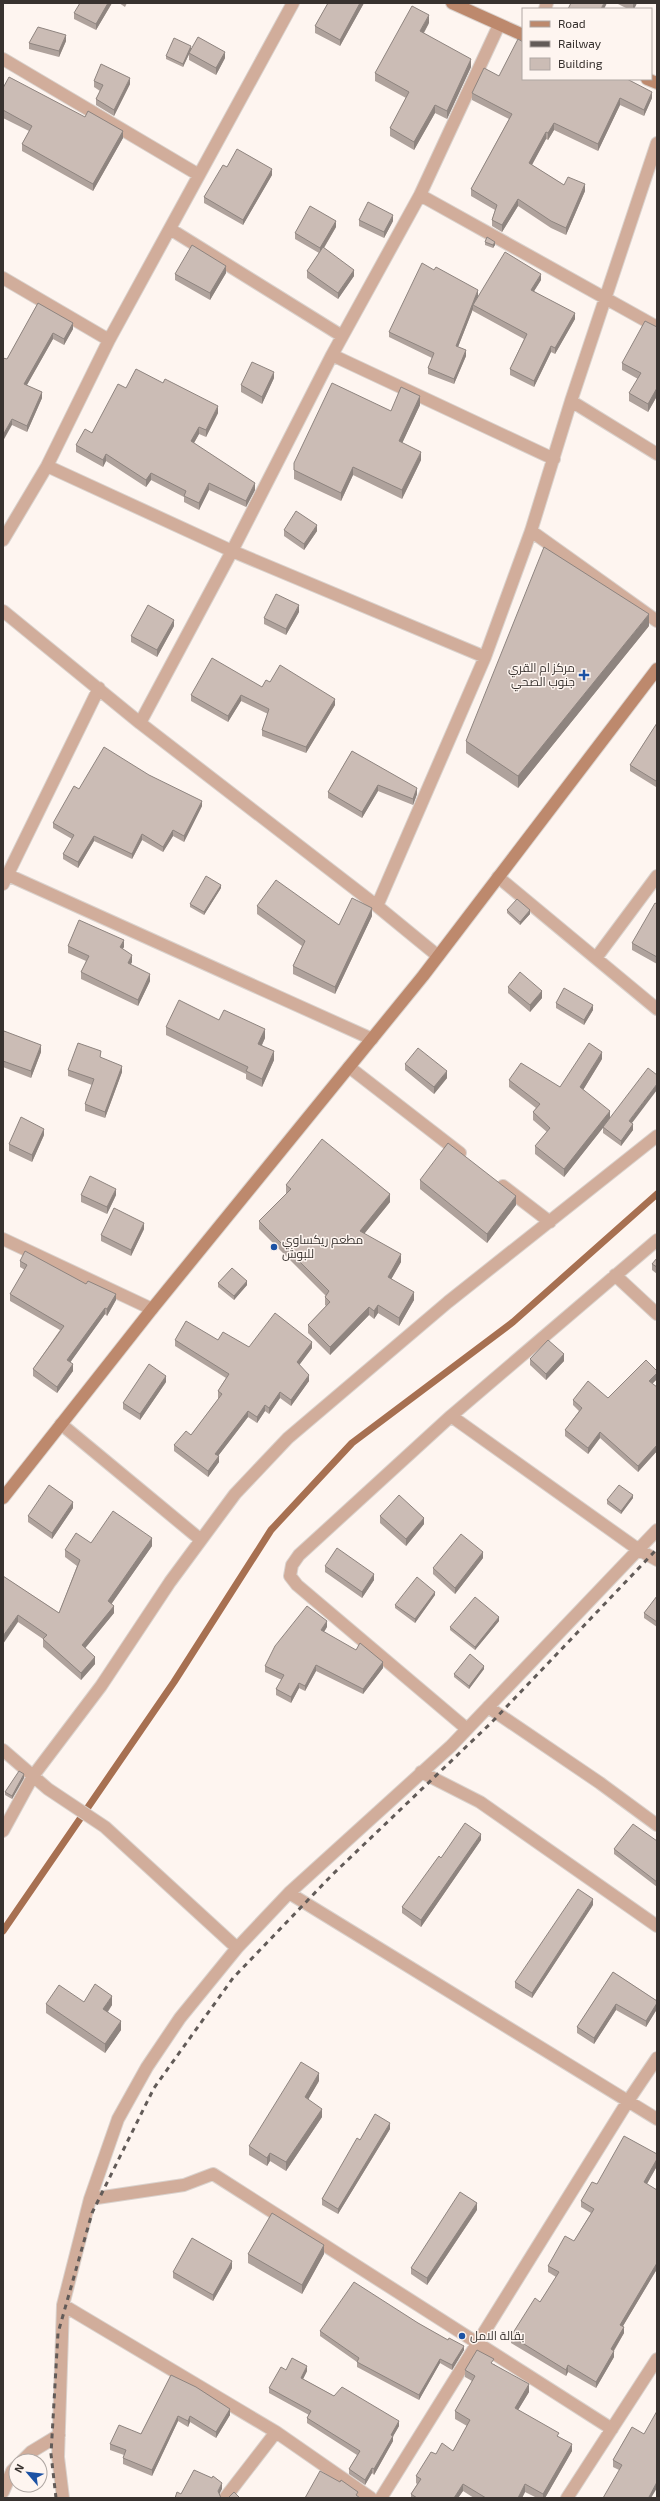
<svg xmlns="http://www.w3.org/2000/svg" width="660" height="2501" viewBox="0 0 660 2501" font-family="'Exo 2',Cairo,sans-serif">
<rect width="100%" height="100%" fill="#fef5f0"/>
<g fill="none" stroke-linecap="round" stroke-linejoin="round">
<path stroke="#a77051" stroke-width="7" d="M3 1931 174 1682 271 1530 352 1443 513 1322 657 1194"/>
<g stroke="#dad2cd" stroke-width="14">
<path id="street" d="M545 9 547 3
M3 59 199 175
M420 195 657 327
M170 229 342 336
M3 278 109 340
M332 355 554 459
M571 401 657 454
M47 466 232 551 485 657
M531 531 657 621
M3 540 47 466 109 340 293 3
M3 611 140 723 377 906 438 956
M140 723 232 551 332 355 420 195 499 25
M8 875 372 1039
M498 877 657 1009
M3 884 99 688
M377 906 485 657 531 531 571 401 657 143
M596 958 657 876
M349 1067 460 1153
M503 1186 550 1222
M3 1239 152 1309
M615 1275 657 1314
M451 1416 639 1550 657 1560
M61 1424 201 1540
M488 1707 600 1783 657 1825
M467 1729 297 1585 290 1576 292 1565 299 1555 451 1416 657 1240
M3 1750 48 1789 105 1827 237 1948
M421 1772 480 1802 657 1926
M3 1831 33 1776 101 1686 170 1582 235 1494 288 1438 448 1302 657 1136
M289 1893 657 2119
M90 2199 184 2185 213 2174 612 2429
M63 2305 276 2432 371 2498
M22 2461 31 2452 59 2435
M3 2492 12 2471 16 2467
M63 2498 58 2457 63 2305 90 2199 118 2119 147 2067 180 2018 237 1948 289 1893 451 1746 657 1530
M225 2498 276 2432
M381 2498 628 2101 657 2058
M567 2498 657 2359"/>
</g>
<g stroke="#dad2cd" stroke-width="14">
<path id="secondary" d="M452 3 523 35
M647 79 657 83
M3 1498 152 1309 423 976 657 669"/>
</g>
<use href="#street" stroke="#d1ad9b" stroke-width="12"/>
<use href="#secondary" stroke="#bd896d" stroke-width="12"/>
<path stroke="#625b58" stroke-width="3" stroke-dasharray="5 5" stroke-linecap="butt" d="M56 2498 51 2454 58 2333 92 2213 154 2088 233 1978 332 1875 492 1722 657 1549"/>
</g>
<path fill="#afa29c" d="M112 3 96 30 74 19V13Z
M119 3H127L125 7Z
M328 3H364L340 46 315 33V26Z
M616 3H637L634 9H628Z
M429 23 424 33 471 67 447 119 435 113 414 150 390 136V128L406 98 375 81V73Z
M66 41 59 57 29 49V43Z
M191 49 225 58 216 75 189 60V54L183 67 166 59V56Z
M499 76 652 98 644 116 620 105 598 151 554 130 548 140 546 139 532 165 564 185 585 191 566 235 551 228 518 206 502 232 492 226V220L495 210 471 196V189L509 119 472 100V93Z
M94 81 130 84 114 116 96 105V99L100 91 94 87Z
M3 88 123 138 93 191 22 151V144L29 131 3 118Z
M227 167 272 175 243 225 204 203V197Z
M359 220 393 221 384 238 359 226Z
M336 227 324 248 354 276 338 299 307 278V271L319 253 295 239V233Z
M485 242 495 245 493 248 485 245Z
M226 273 210 300 175 280V274Z
M541 280 534 291 575 319 555 354 551 352 534 387 510 375V369L524 339 473 311V309L458 347 466 356 454 384 428 374V368L432 358 389 337V332L478 296Z
M38 303 73 329 64 345 53 339 27 385 42 398 27 432 12 425 7 359Z
M657 327V396L648 412 629 401V393L638 379 622 370V363Z
M274 378 262 404 241 392V385Z
M126 388 218 413 206 437 199 434 194 443 255 490 246 507 209 490 199 510 184 502V497L151 480 146 487 106 461 103 467 76 452V445L92 433Z
M420 405 402 443 421 460 402 499 353 475 341 501 294 479V463L391 411Z
M284 530 317 531 304 550 284 536Z
M299 612 286 635 264 624V618Z
M174 626 157 657 131 642V636Z
M649 626 518 788 466 753V741Z
M270 682 335 705 306 753 262 736V730L268 714 241 701 228 722 191 701V695L262 687Z
M657 723V785L656 787 630 771V765Z
M352 751 417 794 413 805 378 791 362 818 328 798V792Z
M149 775 202 806 184 842 173 836 163 852 142 840 132 859 94 841 78 868 63 859V854L72 839 53 828V823L79 789Z
M221 888 204 915 190 907V904Z
M657 904V964L632 950V943Z
M257 906 339 925 372 916 335 994 293 974V966L302 946 257 914Z
M507 910 530 914 520 925 507 913Z
M68 946 124 947 122 949 132 962 130 965 150 981 138 1006 81 979V972L86 961 68 953Z
M508 987 542 998 530 1012 508 993Z
M556 1003 593 1010 584 1025 556 1008Z
M219 1020 265 1038 262 1045 274 1060 262 1087 246 1079V1074L166 1035V1027Z
M3 1033 41 1052 31 1078 3 1067Z
M101 1058 122 1072 105 1118 85 1111V1104L92 1085 68 1076V1070Z
M602 1059 583 1090 610 1118 632 1123 633 1130 621 1146 603 1133V1127L605 1125 564 1177 535 1154V1146L547 1132 533 1120V1112L536 1108 509 1087V1080L560 1087Z
M405 1064 447 1078 434 1094 405 1070Z
M44 1135 32 1162 9 1151V1144Z
M420 1180 516 1205 487 1243 420 1189Z
M286 1185 390 1202 364 1234 401 1262 391 1279 414 1300 399 1326 378 1313 374 1319 369 1315 330 1355 308 1333V1325L326 1306 325 1305V1297L326 1296 259 1229V1221L287 1194 286 1193Z
M81 1195H116L107 1214 81 1202Z
M144 1229 131 1256 101 1241V1235Z
M657 1258V1274L652 1270V1264Z
M20 1261 116 1300 107 1316 105 1314 70 1362 73 1371 57 1393 33 1376V1369L60 1330 10 1301V1294L25 1270 20 1267Z
M218 1283 247 1285 234 1300 218 1287Z
M175 1340H218L249 1347 312 1348 299 1365 309 1381 291 1406 280 1398 269 1414 265 1411 257 1423 248 1417 218 1456 219 1462 208 1477 174 1451V1445L191 1435 219 1398H218V1391L226 1378 175 1346Z
M530 1359 564 1361 546 1380 530 1365Z
M657 1379 652 1384 657 1387V1451L638 1472 600 1438 588 1454 565 1436V1430L579 1411 573 1405V1400L608 1398Z
M166 1382 140 1420 123 1409V1403Z
M633 1498 621 1514 607 1504V1500Z
M73 1508 52 1539 28 1522V1516Z
M380 1516 424 1524 406 1546 380 1523Z
M91 1543 152 1546 111 1604 114 1613 85 1648 95 1664 81 1680 43 1647V1639L18 1622 3 1576 59 1613 77 1566 65 1557V1550Z
M483 1558 455 1594 433 1574V1568Z
M325 1566 374 1580 362 1598 325 1572Z
M435 1595 415 1623 395 1608V1605Z
M657 1596V1627L644 1618V1613Z
M499 1621 475 1650 450 1630V1627Z
M327 1627 324 1632 383 1668 363 1694 316 1671 305 1691 299 1688 291 1703 276 1695V1689L282 1680 265 1672V1666Z
M484 1669 469 1689 454 1677V1674Z
M24 1778 12 1799 5 1795V1792Z
M481 1840 421 1927 402 1913V1907L441 1858Z
M657 1841V1887L614 1854V1849Z
M593 1905 532 1998 515 1988V1982Z
M613 1972 657 2001V2009L646 2027 616 2010 594 2044 577 2033V2027Z
M84 2002 112 2005 108 2012 121 2030 105 2053 46 2013V2004Z
M319 2081 308 2099 322 2117 286 2171 270 2161 267 2166 249 2155V2146Z
M390 2129 338 2214 322 2205V2199L360 2140Z
M657 2154V2166L647 2184 657 2190V2269L623 2326 624 2333 614 2351V2357L596 2388 568 2372 566 2376 511 2343V2336L540 2302 556 2277 548 2272V2266L574 2241 591 2213 581 2207V2201L597 2184Z
M477 2210 427 2285 411 2274V2268Z
M248 2254H324L302 2294 248 2263Z
M232 2268 213 2301 173 2278V2272Z
M418 2323 464 2350 452 2370 440 2363 419 2400 357 2367V2362L320 2336V2331Z
M494 2364 529 2392 518 2410 559 2437 572 2451 545 2498H537L525 2492 522 2498H474L463 2491 458 2498H411V2494L417 2484 416 2483V2476L436 2454 453 2451 467 2426 455 2419V2411L472 2381 465 2377V2370Z
M286 2370 307 2371 303 2379 334 2396 399 2426 393 2436V2441L374 2475 372 2473 365 2485 349 2474V2469L357 2455 307 2423V2418L309 2415 269 2393V2388Z
M171 2375 230 2415 216 2438 190 2422 188 2427 178 2421 152 2476 123 2464V2458L124 2455 110 2450V2444L141 2434Z
M632 2427 657 2488 619 2470 613 2467V2460Z"/>
<path fill="#8e847f" d="M108 3H112L96 30V24Z
M360 3H364L340 46V40Z
M604 3H607L604 9H601Z
M633 3H637L634 9H633Z
M429 15V23L420 39V31Z
M66 35V41L59 57V51Z
M191 46V50L183 67V64Z
M225 52V58L216 75V68Z
M471 59V67L447 119V111Z
M130 78V84L114 116V110Z
M652 92V98L644 116V110Z
M620 98V105L598 151V144Z
M435 105V113L414 150V142Z
M554 123V130L548 140V133Z
M123 131V138L93 191V184Z
M546 132V139L529 170V163Z
M272 169V175L243 225V220Z
M585 184V191L566 235V228Z
M518 199V206L502 232V225Z
M393 215V221L384 238V232Z
M336 221V227L320 254V248Z
M495 242V245L493 248V245Z
M226 266V273L210 300V293Z
M354 270V276L338 299V293Z
M541 274V280L531 296V290Z
M478 290V296L473 305V309L456 352V346Z
M575 313V319L555 354V348Z
M73 323V329L64 345V339Z
M53 333V339L24 390V384Z
M551 346V352L534 387V381Z
M466 350V356L454 384V379Z
M274 372V378L262 404V397Z
M657 388V396L648 412V404Z
M42 392V398L27 432V426Z
M420 396V405L399 450V441Z
M218 406V413L206 437V430Z
M12 419V425L3 441V435Z
M199 427V434L191 448V441Z
M421 452V460L402 499V490Z
M106 454V461L103 467V460Z
M353 467V475L341 501V493Z
M151 473V480L146 487V480Z
M209 483V490L199 510V503Z
M255 483V490L246 507V501Z
M317 525V531L304 550V544Z
M299 605V612L286 635V629Z
M649 614V626L518 788V776Z
M174 620V626L157 657V650Z
M241 695V701L228 722V716Z
M335 699V705L306 753V747Z
M657 779V785L656 787V781Z
M378 785V791L362 818V812Z
M417 788V794L413 805V799Z
M202 801V806L184 842V836Z
M173 830V836L163 852V847Z
M142 834V840L132 859V854Z
M94 836V841L78 868V862Z
M221 885V888L204 915V912Z
M372 908V916L335 994V987Z
M530 910V914L520 925V922Z
M124 940V947L120 953V947Z
M132 955V962L128 970V963Z
M150 974V981L138 1006V1000Z
M542 991V998L530 1012V1005Z
M593 1005V1010L584 1025V1020Z
M265 1029V1038L258 1053V1044Z
M41 1045V1052L31 1078V1071Z
M274 1051V1060L262 1087V1079Z
M602 1052V1059L580 1095V1087Z
M122 1066V1072L105 1118V1112Z
M447 1071V1078L434 1094V1087Z
M657 1084V1090L629 1127V1121Z
M610 1111V1119L564 1177V1169Z
M633 1124V1130L621 1146V1141Z
M44 1129V1135L32 1162V1155Z
M116 1189V1195L107 1214V1207Z
M390 1194V1202L360 1239V1231Z
M516 1196V1205L487 1243V1234Z
M144 1223V1229L131 1256V1250Z
M401 1254V1262L388 1285V1277Z
M247 1281V1285L234 1300V1296Z
M414 1292V1300L399 1326V1318Z
M116 1294V1300L107 1316V1309Z
M378 1305V1313L374 1319V1311Z
M369 1307V1315L330 1355V1347Z
M105 1308V1314L67 1367V1360Z
M312 1342V1348L297 1368V1362Z
M564 1354V1361L546 1380V1374Z
M73 1364V1371L57 1393V1387Z
M657 1373V1379L649 1387V1381Z
M309 1375V1381L291 1406V1400Z
M166 1376V1382L140 1420V1414Z
M280 1392V1398L269 1414V1408Z
M265 1405V1411L257 1423V1417Z
M248 1411V1417L215 1460V1454Z
M600 1432V1438L588 1454V1448Z
M657 1445V1451L638 1472V1466Z
M219 1456V1462L208 1477V1471Z
M633 1495V1498L621 1514V1511Z
M73 1502V1508L52 1539V1533Z
M424 1518V1524L406 1546V1539Z
M152 1538V1546L108 1609V1601Z
M483 1552V1558L455 1594V1588Z
M374 1574V1580L362 1598V1592Z
M435 1592V1595L415 1623V1619Z
M114 1606V1613L82 1652V1645Z
M18 1615V1622L3 1644V1636Z
M499 1617V1621L475 1650V1647Z
M327 1621V1627L321 1636V1630Z
M95 1657V1664L81 1680V1673Z
M383 1662V1668L363 1694V1689Z
M316 1665V1671L305 1691V1686Z
M484 1666V1669L469 1689V1686Z
M299 1683V1688L291 1703V1697Z
M24 1774V1778L12 1799V1796Z
M481 1834V1840L421 1927V1920Z
M593 1899V1905L532 1998V1993Z
M112 1996V2005L103 2018V2009Z
M657 2003V2009L646 2027V2021Z
M616 2004V2010L594 2044V2038Z
M121 2021V2030L105 2053V2044Z
M319 2073V2081L305 2105V2097Z
M322 2109V2117L286 2171V2162Z
M390 2123V2129L338 2214V2209Z
M270 2153V2161L267 2166V2158Z
M657 2159V2166L644 2189V2182Z
M477 2203V2210L427 2285V2278Z
M324 2245V2254L302 2294V2285Z
M232 2261V2268L213 2301V2295Z
M657 2263V2269L620 2331V2325Z
M624 2327V2333L611 2355V2349Z
M464 2346V2350L452 2370V2365Z
M614 2351V2357L596 2388V2382Z
M440 2359V2363L419 2400V2395Z
M568 2365V2372L566 2376V2370Z
M307 2366V2371L301 2383V2378Z
M529 2384V2392L515 2415V2408Z
M230 2409V2415L216 2438V2432Z
M178 2416V2421L152 2476V2470Z
M190 2416V2422L188 2427V2421Z
M399 2421V2426L391 2440V2435Z
M393 2436V2441L374 2475V2469Z
M572 2444V2451L545 2498H543V2494Z
M372 2468V2473L365 2485V2480Z
M657 2482V2488L651 2498 649 2497Z
M222 2483V2489L218 2497V2491Z
M463 2484V2491L458 2498H454Z
M525 2484V2492L522 2498H518Z"/>
<path fill="#cbbcb5" stroke="#8e847f" d="M80 3H108L96 24 74 13Z
M328 3H360L340 40 315 26Z
M571 3H604L601 9H568Z
M412 6 429 15 420 31 471 59 447 111 435 105 414 142 390 128 409 92 375 73Z
M38 27 66 35 59 51 29 43Z
M198 37 225 52 216 68 189 53Z
M174 38 191 46 183 64 166 56Z
M518 39 523 42V79H627L652 92 644 110 620 98 598 144 554 123 548 133 546 132 529 163 564 185 568 177 585 184 566 228 551 221 518 199 502 225 492 220 497 205 471 189 512 114 472 93 484 68 499 76Z
M101 64 130 78 114 110 96 99 103 85 94 81Z
M9 77 85 117 88 111 123 131 93 184 22 144 32 126 3 110V88Z
M237 149 272 169 243 220 204 197 223 165 227 167Z
M368 202 393 215 384 232 359 220Z
M310 206 336 221 320 248 295 233Z
M487 237 495 242 493 245 485 242Z
M192 245 226 266 210 293 175 274Z
M323 247 354 270 338 293 307 271Z
M505 252 541 274 531 290 575 313 555 348 551 346 534 381 510 369 527 334 473 305Z
M422 263 434 270 436 267 478 290 456 346 466 350 454 379 428 368 434 353 389 332Z
M38 303 73 323 64 339 53 333 24 384 42 392 27 426 12 419 3 435V358L7 359Z
M645 321 657 327V388L648 404 629 393 641 373 622 363Z
M252 362 274 372 262 397 241 385Z
M136 369 163 383 165 379 218 406 206 430 199 427 191 441 255 483 246 501 209 483 199 503 184 496 186 491 151 473 146 480 106 454 103 460 76 445 85 429 92 433 118 384 126 388Z
M332 383 391 411 401 387 420 396 399 441 421 452 402 490 353 467 341 493 294 470V463Z
M296 511 317 525 304 544 284 530Z
M544 547 649 614 518 776 466 741Z
M276 594 299 605 286 629 264 618Z
M148 605 174 620 157 650 131 636Z
M212 658 262 687 266 680 270 682 280 665 335 699 306 747 262 730 269 709 241 695 228 716 191 695Z
M657 723V779L656 781 630 765Z
M104 747 149 775 202 801 184 836 173 830 163 847 142 834 132 854 94 836 78 862 63 854 74 835 53 823 74 786 79 789Z
M352 751 417 788 413 799 378 785 362 812 328 792Z
M206 876 221 885 204 912 190 904Z
M276 880 339 925 352 898 372 908 335 987 293 966 305 941 257 906Z
M517 899 530 910 520 922 507 910Z
M655 903 657 904V957L632 943Z
M79 920 124 940 120 947 132 955 128 963 150 974 138 1000 81 972 89 956 68 946Z
M520 972 542 991 530 1005 508 987Z
M564 988 593 1005 584 1020 556 1003Z
M179 1000 219 1020 224 1010 265 1029 258 1044 274 1051 262 1079 246 1071 248 1067 166 1027Z
M4 1031 41 1045 31 1071 3 1061V1033Z
M78 1043 101 1051 100 1057 122 1066 105 1112 85 1104 94 1079 68 1070Z
M589 1043 602 1052 580 1087 610 1111 564 1169 535 1146 550 1128 533 1112 540 1104 509 1080 521 1063 560 1087Z
M418 1048 447 1071 434 1087 405 1064Z
M648 1068 657 1075V1084L629 1121 633 1124 621 1141 603 1127Z
M21 1117 44 1129 32 1155 9 1144Z
M322 1139 390 1194 360 1231 401 1254 388 1277 414 1292 399 1318 378 1305 374 1311 369 1307 330 1347 308 1325 330 1302 325 1297 329 1291 259 1221 291 1189 286 1185Z
M448 1143 516 1196 487 1234 420 1180Z
M90 1176 116 1189 107 1207 81 1195Z
M114 1208 144 1223 131 1250 101 1235Z
M25 1251 86 1284 88 1281 116 1294 107 1309 105 1308 67 1360 73 1364 57 1387 33 1369 64 1326 10 1294 27 1265 20 1261Z
M657 1258V1267L652 1264Z
M232 1268 247 1281 234 1296 218 1283Z
M275 1313 312 1342 297 1362 309 1375 291 1400 280 1392 269 1408 265 1405 257 1417 248 1411 215 1454 219 1456 208 1471 174 1445 186 1431 191 1435 222 1394 218 1391 229 1374 175 1340 186 1321 218 1340 223 1332 249 1347Z
M548 1340 564 1354 546 1374 530 1359Z
M646 1360 657 1371V1373L649 1381 657 1387V1445L638 1466 600 1432 588 1448 565 1430 582 1408 573 1400 588 1381 608 1398Z
M149 1364 166 1376 140 1414 123 1403Z
M49 1485 73 1502 52 1533 28 1516Z
M619 1485 633 1495 621 1511 607 1500Z
M399 1495 424 1518 406 1539 380 1516Z
M113 1511 152 1538 108 1601 114 1606 82 1645 95 1657 81 1673 43 1639 47 1635 18 1615 3 1636V1576L59 1613 80 1560 65 1550 76 1533 91 1543Z
M461 1534 483 1552 455 1588 433 1568Z
M337 1548 374 1574 362 1592 325 1566Z
M417 1577 435 1592 415 1619 395 1605Z
M657 1596V1622L644 1613Z
M475 1597 499 1617 475 1647 450 1627Z
M307 1606 327 1621 321 1630 356 1650 360 1643 383 1662 363 1689 316 1665 305 1686 299 1683 291 1697 276 1689 284 1675 265 1666 275 1646Z
M470 1654 484 1666 469 1686 454 1674Z
M19 1771 24 1774 12 1796 5 1792Z
M465 1823 481 1834 421 1920 402 1907 439 1856 441 1858Z
M633 1824 657 1841V1882L614 1849Z
M578 1889 593 1899 532 1993 515 1982Z
M613 1972 657 2001V2003L646 2021 616 2004 594 2038 577 2027Z
M95 1984 112 1996 103 2009 121 2021 105 2044 46 2004 59 1985 84 2002Z
M301 2062 319 2073 305 2097 322 2109 286 2162 270 2153 267 2158 249 2146Z
M375 2114 390 2123 338 2209 322 2199 357 2138 360 2140Z
M624 2136 657 2154V2159L644 2182 657 2190V2263L620 2325 624 2327 611 2349 614 2351 596 2382 568 2365 566 2370 511 2336 535 2298 540 2302 559 2272 548 2266 565 2236 574 2241 594 2209 581 2201 592 2182 597 2184Z
M460 2192 477 2203 427 2278 411 2268Z
M272 2213 324 2245 302 2285 248 2254Z
M192 2238 232 2261 213 2295 173 2272Z
M354 2282 418 2323 448 2340 449 2338 464 2346 452 2365 440 2359 419 2395 357 2362 359 2358 320 2331Z
M477 2350 494 2359 491 2363 529 2384 515 2408 559 2433 557 2436 572 2444 543 2494 525 2484 518 2498H486L463 2484 454 2498H417L411 2494 421 2479 416 2476 431 2452 436 2454 442 2443 453 2451 470 2420 455 2411 475 2376 465 2370Z
M292 2358 307 2366 301 2378 334 2396 342 2387 399 2421 391 2435 393 2436 374 2469 372 2468 365 2480 349 2469 360 2451 307 2418 311 2411 269 2388 281 2367 286 2370Z
M171 2375 196 2387 230 2409 216 2432 190 2416 188 2421 178 2416 152 2470 123 2458 126 2450 110 2444 119 2425 141 2434Z
M657 2411V2482L649 2497 651 2498H603L622 2465 613 2460 632 2427 644 2434Z
M194 2470 212 2478 213 2476 222 2483 218 2491 221 2498H223H175L177 2492 181 2494Z
M320 2471 340 2482 341 2480 358 2492 356 2495 360 2498H305Z
M234 2492 240 2498H228Z"/>
<g fill="#1c52a4" stroke="#fef5f0" stroke-width="1.5">
<path d="M582 669h4v4h4v4h-4v4h-4v-4h-4v-4h4z"/>
<circle cx="274" cy="1247" r="4"/>
<circle cx="462" cy="2336" r="4"/>
</g>
<g text-anchor="middle" stroke-width="3" stroke-linejoin="round" paint-order="stroke">
<g font-size="12" fill="#38322f" stroke="#fef5f0" text-anchor="start">
<text x="575" y="672" text-anchor="end">مركز ام القري<tspan x="575" dy="14">جنوب الصحي</tspan></text>
<text x="282" y="1244">مطعم ريكساوي<tspan x="282" dy="14">للبوش</tspan></text>
<text x="470" y="2340">بقالة الامل</text>
</g>
</g>
<rect width="660" height="2501" fill="none" stroke="#38322f" stroke-width="8"/>
<rect x="522" y="8" width="130" height="72" fill="#fef5f0" stroke="#afa7a3"/>
<rect x="530" y="21" width="20" height="6" fill="#bd896d" stroke="#afa7a3"/>
<text x="558" y="28" font-size="12" fill="#38322f">Road</text>
<rect x="530" y="41" width="20" height="6" fill="#625b58" stroke="#afa7a3"/>
<text x="558" y="48" font-size="12" fill="#38322f">Railway</text>
<rect x="530" y="58" width="20" height="12" fill="#cbbcb5" stroke="#afa7a3"/>
<text x="558" y="68" font-size="12" fill="#38322f">Building</text>
<g transform="translate(28 2473) rotate(298)"><circle r="19" fill="#fef5f0" stroke="#afa7a3"/>
<path d="M0-3L7 15L0 10L-7 15Z" fill="#1c52a4"/>
<text y="-6" font-size="11" font-weight="bold" text-anchor="middle" fill="#38322f">N</text>
</g>
</svg>
